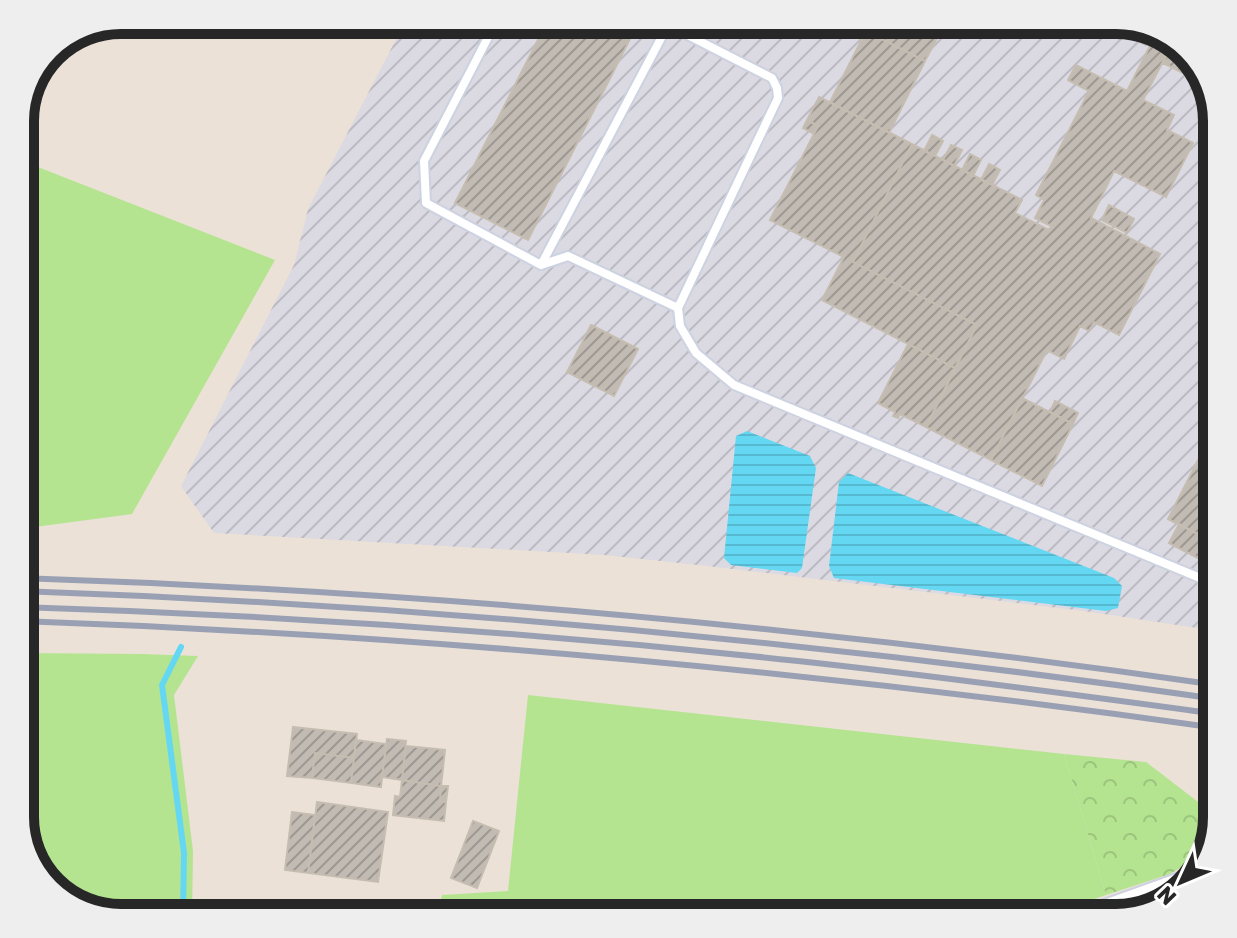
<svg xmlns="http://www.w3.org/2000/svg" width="1237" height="938" viewBox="0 0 1237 938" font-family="Rubik,sans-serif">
<defs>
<pattern id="industrial-furrows" width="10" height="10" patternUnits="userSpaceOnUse" patternTransform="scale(2)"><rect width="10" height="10" fill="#dbd9e2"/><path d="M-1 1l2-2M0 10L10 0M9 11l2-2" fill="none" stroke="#bcbac2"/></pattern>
<pattern id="forest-crowns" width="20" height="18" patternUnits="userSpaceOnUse" patternTransform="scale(2)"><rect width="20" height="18" fill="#b4e490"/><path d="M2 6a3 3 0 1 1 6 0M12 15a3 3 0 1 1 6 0" fill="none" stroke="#9bc47c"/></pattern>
<pattern id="water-rules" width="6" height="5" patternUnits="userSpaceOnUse" patternTransform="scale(2)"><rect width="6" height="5" fill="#64d8f3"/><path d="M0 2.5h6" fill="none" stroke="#57b9d0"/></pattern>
<pattern id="building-hatch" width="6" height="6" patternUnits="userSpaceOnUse" patternTransform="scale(2)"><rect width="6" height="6" fill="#c2bbb4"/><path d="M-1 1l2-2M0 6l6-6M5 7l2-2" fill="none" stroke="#9e9892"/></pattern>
</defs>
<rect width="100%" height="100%" fill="#ebe1d7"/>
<path fill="url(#industrial-furrows)" d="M406 20H1116L1178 41 1206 76 1217 121V631L1084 611 707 566 604 555 214 533 181 486 294 265 308 209Z"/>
<path fill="#b4e490" d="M20 160 275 260 132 514 20 529Z
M20 653 142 654 198 656 174 695 193 851 192 918H121L59 897 20 823Z
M528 695 1064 754 1106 895 1038 918H438L442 895 508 891Z"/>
<path fill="url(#forest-crowns)" d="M1064 754 1146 762 1206 808 1196 858 1170 874 1106 895Z"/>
<path fill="url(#water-rules)" d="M747 431 810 456 816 468 802 568 797 573 731 565 724 558 736 436Z
M848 473 1114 578 1122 586 1118 608 1106 611 834 578 829 566 839 482Z"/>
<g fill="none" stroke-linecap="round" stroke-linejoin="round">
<path stroke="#64d8f3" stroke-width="6" d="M181 647 162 685 184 853 183 918"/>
</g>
<path fill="url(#building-hatch)" stroke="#c6bdb1" stroke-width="2" d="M548 20H603L632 35 528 240 455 203Z
M603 20H640L632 35Z
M872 20H929L943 27 925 61 866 31Z
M1096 20H1116L1153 32 1146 45Z
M866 31 925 61 889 133 830 102Z
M1156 34 1174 40 1143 100 1174 115 1167 130 1193 143 1166 197 1114 171 1091 218 1160 254 1119 335 1094 322 1089 331 1080 326 1064 359 1047 350 991 460 926 427 977 325 853 262 912 144 1022 200 1015 213 1049 230 1051 226 1035 218 1044 200 1036 195 1089 91 1068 80 1076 65 1127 91Z
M1174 40 1178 41 1206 76 1209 86 1163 63Z
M819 97 912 144 853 262 977 325 955 368 822 300 844 257 770 220 818 126 807 120Z
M807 120 818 126 814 134 803 128Z
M932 135 943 141 935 156 924 151Z
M951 145 962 150 954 166 943 160Z
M970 154 981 160 973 176 962 170Z
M989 164 1000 170 992 185 981 180Z
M1109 205 1134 219 1127 233 1102 220Z
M591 325 638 349 614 396 567 372Z
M908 344 955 368 926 427 900 414 898 418 893 416 895 412 878 403Z
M1022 398 1073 424 1042 486 991 460Z
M1055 401 1078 413 1073 424 1050 412Z
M1217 423V544L1168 519Z
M1179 524 1217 544V568L1169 543Z
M1210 598 1217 600V627L1201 621Z
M293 727 357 734 354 758 315 753 312 778 287 776Z
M387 739 406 741 402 780 382 777Z
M356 740 386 744 381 787 351 783Z
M406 746 445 750 441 786 402 780Z
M315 753 354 758 351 783 312 778Z
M402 780 441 786 440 801 446 802 444 821 393 815 395 796 400 797Z
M441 786H448L446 802 440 801Z
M317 802 388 812 378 882 308 873Z
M292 812 315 815 308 873 285 870Z
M473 821 499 831 477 888 451 878Z
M287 909 360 918H286Z"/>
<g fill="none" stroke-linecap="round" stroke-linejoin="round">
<g stroke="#cdd2e1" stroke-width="12">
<path id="service" d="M497 20 424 161 426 203 541 265 568 256 678 308
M541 265 668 25 772 78 777 88 778 98 678 308 680 326 696 353 734 385 1217 585"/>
</g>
<g stroke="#cdd2e1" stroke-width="20">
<path id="minor" d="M1077 918 1197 875"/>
</g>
<use href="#service" stroke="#fff" stroke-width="8"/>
<use href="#minor" stroke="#fff" stroke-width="16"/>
<path stroke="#9aa0b3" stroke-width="6" d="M20 578C421 591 821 628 1217 685
M20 591C421 605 820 642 1217 699
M20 607C279 615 540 633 798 661 938 676 1077 695 1217 714
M20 621C421 635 820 672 1217 728"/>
</g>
<path d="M0 0H1237V938H0ZM121 34H1116A87 87 0 0 1 1203 121V817A87 87 0 0 1 1116 904H121A87 87 0 0 1 34 817V121A87 87 0 0 1 121 34Z" fill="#eee" fill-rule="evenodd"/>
<path fill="none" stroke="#272727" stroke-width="10" d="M121 34H1116A87 87 0 0 1 1203 121V817A87 87 0 0 1 1116 904H121A87 87 0 0 1 34 817V121A87 87 0 0 1 121 34Z"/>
<g transform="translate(1181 882) rotate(226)" stroke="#ffffff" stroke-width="6" paint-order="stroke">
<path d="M0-6L14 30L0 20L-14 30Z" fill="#272727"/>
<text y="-12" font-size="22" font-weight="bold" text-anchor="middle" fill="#272727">N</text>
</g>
</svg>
